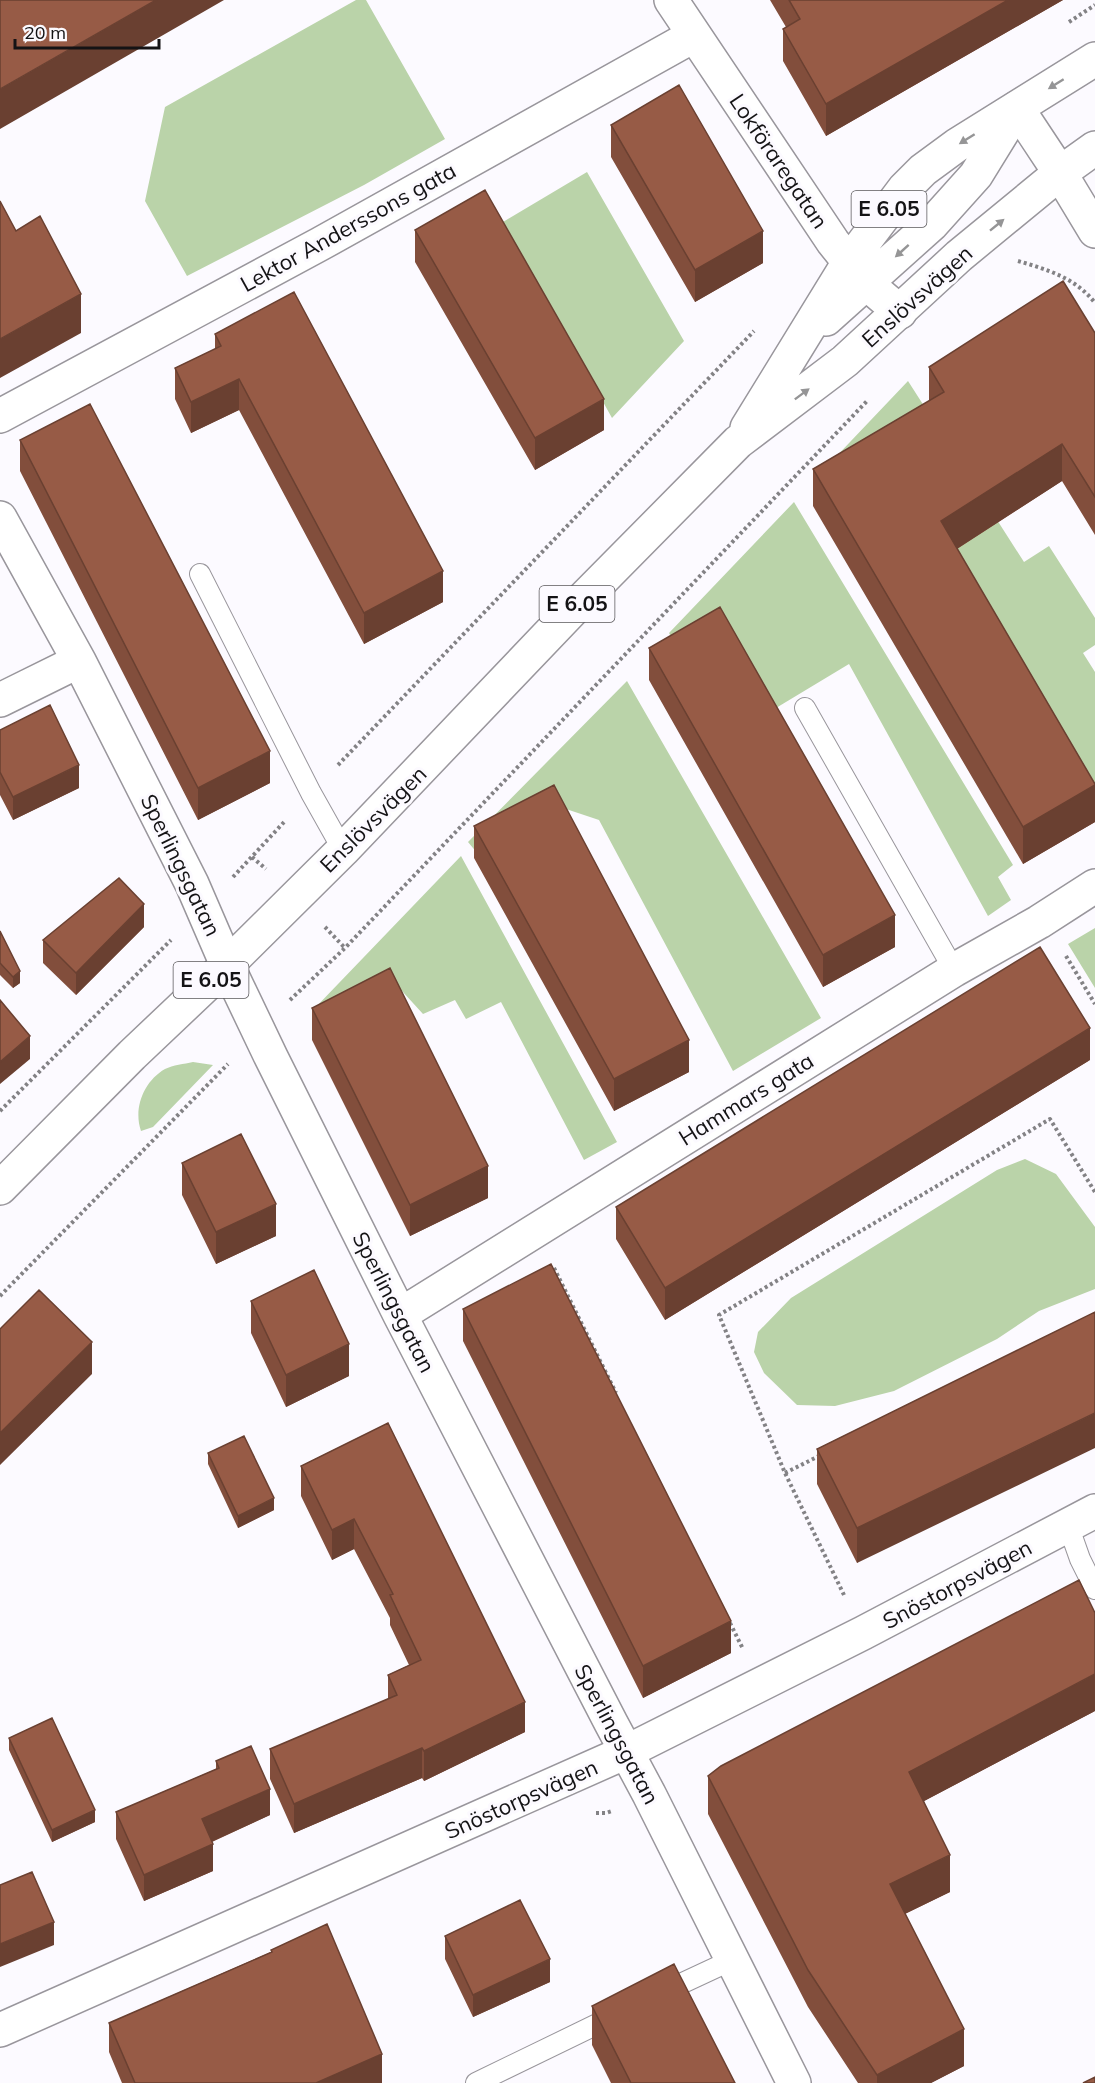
<svg xmlns="http://www.w3.org/2000/svg" width="1095" height="2083" viewBox="0 0 1095 2083" font-family="Mulish,sans-serif">
<rect width="100%" height="100%" fill="#fcfaff"/>
<path fill="#bad3a9" d="M356 0H366L445 139 364 185 187 276 145 201 165 107Z
M587 172 684 341 612 418 503 222Z
M908 381 1024 562 1049 546 1095 618V645L1083 653 1095 672V803L831 462Z
M794 502 1013 865 998 877 1011 900 988 916 849 664 776 708 682 657 669 633Z
M627 681 821 1018 733 1071 599 820 563 808 478 854 468 842Z
M461 856 617 1142 584 1160 501 1002 466 1019 455 1000 423 1014 402 991 322 1031 314 1009Z
M1095 928V988L1068 944Z
M193 1062 213 1065 153 1127 141 1131C133 1108 144 1081 165 1069 173 1065 184 1064 193 1062Z
M1025 1159 1056 1174 1095 1227V1289L1039 1311 997 1339 894 1391 835 1406 797 1405 764 1373 754 1352 758 1332 791 1298 997 1170Z"/>
<g fill="none" stroke-linecap="round" stroke-linejoin="round">
<g stroke="#99969c" stroke-width="22">
<path id="lane" d="M200 574 311 793 343 850
M805 708 954 970
M1068 1525 1080 1559 1095 1589
M659 1994 732 1960
M476 2083 616 2015"/>
</g>
<g stroke="#99969c" stroke-width="36">
<path id="street" d="M671 0 833 242 866 283 900 312
M1017 108 1060 173 1095 231
M0 416 320 244 693 36
M0 518 79 661 192 884 227 965 271 1057 400 1315 611 1723 649 1794 794 2083
M0 700 79 661
M400 1315 954 970 1039 922 1095 886
M0 2030 626 1752 863 1633 1095 1511"/>
</g>
<g stroke="#99969c" stroke-width="36">
<path id="highway" d="M826 319 932 224 976 175 1013 115
M747 428 849 262 904 189 923 170 957 145 1095 59
M0 1188 132 1055 227 965 343 850 575 607 738 442 845 361 959 256 1060 173 1095 148"/>
</g>
<path stroke="#838285" stroke-width="4" stroke-dasharray="3 3" stroke-linecap="butt" d="M1069 22 1095 5
M1018 261C1046 269 1076 278 1095 303
M338 765 754 331
M252 857 266 869
M233 877 285 821
M325 927 345 948
M1066 956 1095 1004
M290 1000 345 948 867 401
M0 1111 171 940
M554 1268 616 1393
M0 1296 228 1064
M785 1473 819 1456
M844 1595 785 1473 719 1315 1050 1119 1095 1192
M730 1623 743 1649
M596 1813H606L612 1811"/>
<use href="#lane" stroke="#fff" stroke-width="20"/>
<use href="#street" stroke="#fff" stroke-width="33"/>
<use href="#highway" stroke="#fff" stroke-width="33"/>
</g>
<path fill="#824e3c" d="M770 0H1063L826 136 783 61V29L786 27Z
M611 125 763 263 695 302 611 157Z
M415 230 604 430 535 470 415 262Z
M1095 333V535L1062 481 957 549 1095 784V822L1023 864 813 506V469L929 401V367Z
M215 334 443 602 364 644 239 410 191 433 175 399V368L215 349Z
M20 440 270 783 198 820 20 471Z
M649 648 895 947 823 987 649 680Z
M0 730 79 788 13 820 0 795Z
M474 826 689 1072 614 1111 474 858Z
M144 927 76 995 43 963V940Z
M0 931 20 983 13 988 0 975Z
M312 1008 488 1198 410 1236 312 1040Z
M1090 1060 665 1320 616 1239V1207Z
M182 1163 276 1236 216 1264 182 1195Z
M251 1301 349 1376 286 1407 251 1333Z
M463 1309 731 1653 643 1698 463 1341Z
M1095 1312 857 1563 817 1484V1449Z
M388 1423 525 1732 424 1781 422 1778 294 1833 270 1779V1749L388 1699V1675L409 1665 390 1625V1618L354 1549 332 1560 301 1496V1466Z
M208 1453 274 1510 238 1528 208 1464Z
M1095 1711 924 1801 950 1892 905 1914 964 2066 931 2083H858L808 2007 708 1814V1776Z
M9 1738 95 1822 52 1842 9 1750Z
M216 1761 270 1815 212 1842 213 1871 144 1901 116 1839V1812L216 1769Z
M445 1936 550 1982 473 2017 445 1959Z
M271 1950 382 2083H122L109 2052V2023L271 1952Z
M592 2006 735 2083H611L592 2045Z"/>
<path fill="#6a4031" d="M156 0H224L0 129V89Z
M1008 0H1063L826 136V104Z
M763 231V263L695 302V270Z
M81 294V333L0 378V339Z
M239 379V410L191 433V402Z
M604 399V430L535 470V438Z
M1062 444V481L941 559V521Z
M443 571V602L364 644V613Z
M270 751V783L198 820V788Z
M79 765V788L13 820V797Z
M1095 785V822L1023 864V827Z
M144 904V927L76 995V973Z
M895 915V947L823 987V955Z
M20 971V983L13 988V977Z
M1090 1028V1060L665 1320V1288Z
M30 1036V1059L0 1084V1062Z
M689 1040V1072L614 1111V1079Z
M488 1166V1198L410 1236V1205Z
M276 1204V1236L216 1264V1232Z
M92 1342V1374L0 1465V1433Z
M349 1344V1376L286 1407V1375Z
M1095 1413V1448L857 1563V1528Z
M274 1498V1510L238 1528V1516Z
M354 1519V1549L332 1560V1530Z
M731 1621V1653L643 1698V1666Z
M1095 1674V1711L909 1809V1772Z
M525 1702V1732L424 1781V1751Z
M422 1748V1778L294 1833V1804Z
M270 1789V1815L202 1846V1819Z
M95 1810V1822L52 1842V1830Z
M213 1844V1871L144 1901V1875Z
M950 1855V1892L890 1921V1884Z
M54 1922V1945L0 1967V1944Z
M550 1959V1982L473 2017V1995Z
M964 2029V2066L931 2083H877V2075Z
M382 2054V2083H316Z"/>
<path fill="#975b46" stroke="#6a4031" stroke-width="1.5" d="M0 0H156L0 89Z
M789 0H1008L826 104 783 29 800 19Z
M679 85 763 231 695 270 611 125Z
M485 190 604 399 535 438 415 230Z
M0 201 16 231 40 216 81 294 0 339Z
M1063 281 1095 333V497L1062 444 941 521 1095 784V785L1023 827 813 469 944 392 929 367Z
M294 292 443 571 364 613 239 379 191 402 175 368 221 346 215 334Z
M90 404 270 751 198 788 20 440Z
M720 607 895 915 823 955 649 648Z
M50 705 79 765 13 797 0 772V730Z
M554 785 689 1040 614 1079 474 826Z
M119 878 144 904 76 973 43 940Z
M0 931 20 971 13 977 0 963Z
M1040 947 1090 1028 665 1288 616 1207Z
M390 968 488 1166 410 1205 312 1008Z
M0 1000 30 1036 0 1062Z
M241 1134 276 1204 216 1232 182 1163Z
M551 1264 731 1621 643 1666 463 1309Z
M314 1270 349 1344 286 1375 251 1301Z
M39 1290 92 1342 0 1433V1329Z
M1095 1312V1413L857 1528 817 1449Z
M388 1423 525 1702 424 1751 422 1748 294 1804 270 1749 397 1695 388 1675 421 1660 390 1595 393 1594 354 1519 332 1530 301 1466Z
M244 1436 274 1498 238 1516 208 1453Z
M1079 1580 1095 1613V1674L909 1772 950 1855 890 1884 964 2029 877 2075 808 1970 708 1776 721 1766Z
M52 1718 95 1810 52 1830 9 1738Z
M251 1746 270 1789 202 1819 213 1844 144 1875 116 1812 219 1768 216 1761Z
M32 1872 54 1922 0 1944V1885Z
M520 1900 550 1959 473 1995 445 1936Z
M327 1924 382 2054 316 2083H135L109 2023 272 1952 271 1950Z
M674 1964 735 2083H631L592 2006Z
M1095 2077V2083H1083Z"/>
<defs><path id="oneway-solid" d="M-6-.8H1V-3.2L6.5 0L1 3.2V.8H-6Z" transform="scale(1.5)"/></defs>
<g fill="#959596">
<use href="#oneway-solid" transform="translate(1056 84) rotate(148)"/>
<use href="#oneway-solid" transform="translate(967 139) rotate(148)"/>
<use href="#oneway-solid" transform="translate(997 225) rotate(-39)"/>
<use href="#oneway-solid" transform="translate(902 251) rotate(138)"/>
<use href="#oneway-solid" transform="translate(802 394) rotate(-37)"/>
</g>
<g text-anchor="middle" stroke-width="6" stroke-linejoin="round" paint-order="stroke">
<g fill="#fcfaff" stroke="#5a585b" stroke-width="1.5">
<rect x="851.5" y="191" width="75" height="36" rx="4.5"/>
<rect x="539.5" y="586" width="75" height="36" rx="4.5"/>
<rect x="173.5" y="962" width="75" height="36" rx="4.5"/>
</g>
<g font-size="21" font-weight="bold" fill="#141315">
<text x="889" y="216">E 6.05</text>
<text x="577" y="611">E 6.05</text>
<text x="211" y="987">E 6.05</text>
</g>
<g font-size="22" fill="#141315" stroke="#fcfaff">
<text transform="translate(779 161) rotate(56)" y="8">Lokföraregatan</text>
<text transform="translate(348 227) rotate(-29)" y="8">Lektor Anderssons gata</text>
<text transform="translate(917 296) rotate(-42)" y="8">Enslövsvägen</text>
<text transform="translate(373 819) rotate(-45)" y="8">Enslövsvägen</text>
<text transform="translate(181 865) rotate(64)" y="8">Sperlingsgatan</text>
<text transform="translate(746 1099) rotate(-32)" y="8">Hammars gata</text>
<text transform="translate(394 1302) rotate(63)" y="8">Sperlingsgatan</text>
<text transform="translate(957 1584) rotate(-28)" y="8">Snöstorpsvägen</text>
<text transform="translate(617 1734) rotate(62)" y="8">Sperlingsgatan</text>
<text transform="translate(521 1799) rotate(-24)" y="8">Snöstorpsvägen</text>
</g>
</g>
<path d="M15 39v9h144v-9" fill="none" stroke="#141315" stroke-width="3"/>
<text x="24" y="39" font-size="18" fill="#141315" stroke="#fcfaff" stroke-width="4.5" paint-order="stroke">20 m</text>
</svg>
